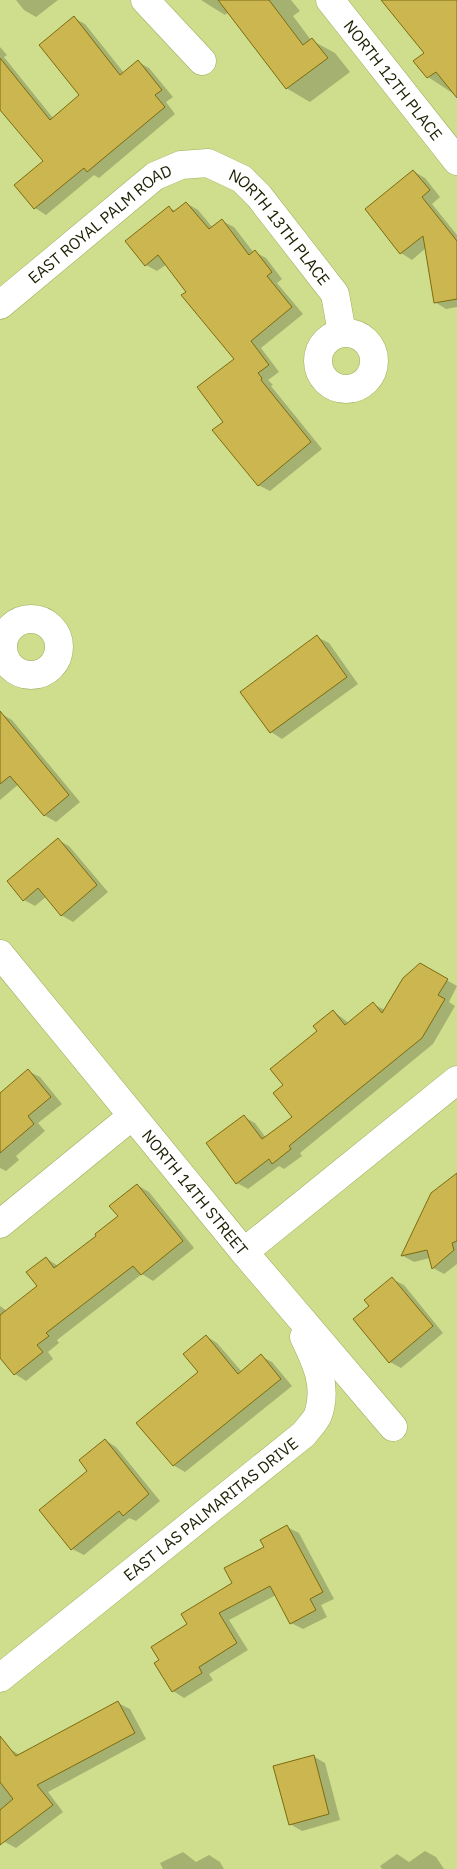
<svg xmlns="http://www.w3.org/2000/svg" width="457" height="1869" viewBox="0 0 457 1869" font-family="'IBM Plex Sans',sans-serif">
<rect width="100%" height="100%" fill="#cede8d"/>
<path fill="#0003" d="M16 0H58L36 17 24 10Z
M201 0H291L300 11 293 16 311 40 335 53 350 72 310 102 286 88 229 12 225 15Z
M382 0H457V96L428 77 415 61 426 53Z
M74 18 85 24 124 73 138 62 149 68 173 97 166 102 175 114 99 178 94 175 46 215 35 208 45 161 0 107V47L7 55 4 57 53 118 81 95Z
M413 171 425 178 440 197 432 204 457 235V307L446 309 435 302 426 248 412 260 401 253Z
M186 203 198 210 213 228 222 221 234 227 254 253 255 252 266 258 282 279 277 283 303 314 261 348 279 372 268 380 273 385 271 386 322 449 270 491 258 485 225 422 236 359 167 264 157 271 146 265 169 208 176 211Z
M317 637 329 643 358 684 282 739 271 732Z
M0 713 12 720 80 802 56 822 44 815 19 784 0 800Z
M58 840 69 846 108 892 73 922 61 915 46 897 35 906 24 900Z
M420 965 457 986 449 1002 455 1006 433 1044 300 1153 302 1156 284 1169 279 1166 248 1189 237 1183 244 1117 255 1123 266 1138 294 1117 285 1086 333 1011 349 1023 373 1004 385 1010Z
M28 1071 40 1077 62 1104 38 1123 45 1131 16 1156 19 1160 6 1171 0 1168V1094Z
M457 1175V1264L444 1274 433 1268 430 1258 414 1262 403 1256 432 1194Z
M137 1185 149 1192 194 1248 153 1281 142 1274 57 1340 59 1343 48 1352 53 1359 26 1381 15 1374 0 1356V1306L7 1311 39 1286 46 1258 58 1266 98 1236 119 1216Z
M392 1279 404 1285 443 1333 401 1368 390 1362 371 1306Z
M206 1336 217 1343 242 1372 261 1356 272 1362 292 1386 185 1472 173 1465 200 1372Z
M105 1440 116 1447 160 1501 136 1521 129 1518 84 1555 72 1549 89 1471Z
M287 1527 299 1533 334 1599 321 1605 327 1617 303 1629 291 1623 276 1595 229 1620 248 1650 209 1674 213 1680 184 1698 173 1691 161 1660 188 1624 233 1584Z
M118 1703 130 1709 146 1739 48 1792 63 1812 16 1848 5 1842 0 1836V1754L8 1748 20 1755Z
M313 1756 325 1763 340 1820 302 1831 290 1824Z
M425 1851 436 1857 444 1869H382L380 1866 397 1854 409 1862Z
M183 1852 196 1862 209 1855 220 1862 224 1869H163L160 1863Z"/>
<path fill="#cbb650" stroke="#7d6c0f" d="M218 0H269L303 45 312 38 328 58 286 89Z
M381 0H457V98L436 72 427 78 413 61 424 53Z
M74 16 120 75 138 60 162 90 155 95 165 107 87 172 84 168 34 209 14 185 43 161 0 110V58L50 120 79 95 39 45Z
M413 170 430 190 422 197 457 241V299L434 303 423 236 400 254 365 209Z
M186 202 209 229 222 219 249 255 255 250 272 272 267 276 292 307 251 341 269 365 258 373 262 378 261 380 311 442 258 486 212 430 223 422 197 387 234 359 181 295 186 292 158 255 145 266 125 241 169 206 173 212Z
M317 635 347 677 270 733 240 692Z
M0 711 69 795 44 816 10 776 0 784Z
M58 838 97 885 61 916 38 888 23 901 7 881Z
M420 963 448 979 438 995 445 999 422 1038 289 1146 291 1149 272 1164 269 1159 236 1184 206 1143 244 1115 262 1139 292 1117 273 1093 283 1085 270 1069 317 1031 313 1026 333 1010 345 1025 373 1002 382 1013 403 978Z
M28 1069 51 1097 28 1116 34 1124 0 1153V1093Z
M457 1173V1241L452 1243 454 1250 432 1269 427 1250 401 1256 431 1193Z
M137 1184 183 1241 141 1275 133 1266 46 1333 49 1336 37 1345 43 1352 14 1375 0 1358V1315L37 1286 26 1272 46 1257 54 1268 96 1236 95 1234 118 1216 109 1206Z
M392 1277 433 1326 389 1363 353 1319 369 1306 364 1300Z
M206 1335 238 1374 261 1354 281 1379 173 1466 136 1423 198 1372 183 1354Z
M105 1439 149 1494 123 1516 119 1511 71 1550 39 1510 87 1471 79 1460Z
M287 1525 323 1592 310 1599 316 1610 290 1624 270 1586 219 1613 237 1643 199 1667 202 1673 172 1692 154 1663 159 1660 151 1647 187 1624 181 1614 232 1583 224 1568 264 1547 260 1540Z
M118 1701 135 1733 37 1785 53 1805 0 1845V1810L13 1799 0 1782V1736L16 1756Z
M314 1755 329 1814 289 1825 273 1766Z"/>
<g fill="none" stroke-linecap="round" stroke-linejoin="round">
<g stroke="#9fae5f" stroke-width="29">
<g id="minor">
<path d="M145 0 202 61"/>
<path id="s1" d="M330 0 457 161"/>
<path id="s2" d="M0 305 155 176 181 165 208 163 242 179 259 196 335 294 342 333"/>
<circle cx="346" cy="361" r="28"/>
<circle cx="31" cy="647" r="28"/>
<path id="s3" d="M0 954 244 1252 393 1427"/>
<path d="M0 1224 132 1116"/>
<path d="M244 1252 457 1080"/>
<path id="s4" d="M0 1678 304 1434C308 1428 315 1422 318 1415 328 1386 316 1362 304 1337"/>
</g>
</g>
<use href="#minor" stroke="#fff" stroke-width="28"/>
</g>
<g text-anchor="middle" stroke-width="4.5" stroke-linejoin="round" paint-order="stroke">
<g font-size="16" fill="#1b1f00" stroke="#f1fad3">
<text dy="6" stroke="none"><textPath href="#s1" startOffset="102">NORTH 12TH PLACE</textPath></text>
<text dy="6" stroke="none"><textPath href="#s2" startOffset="129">EAST ROYAL PALM ROAD</textPath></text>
<text dy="6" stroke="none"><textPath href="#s2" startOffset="355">NORTH 13TH PLACE</textPath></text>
<text dy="6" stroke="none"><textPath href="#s3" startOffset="308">NORTH 14TH STREET</textPath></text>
<text dy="6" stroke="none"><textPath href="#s4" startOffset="270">EAST LAS PALMARITAS DRIVE</textPath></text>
</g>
</g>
</svg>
